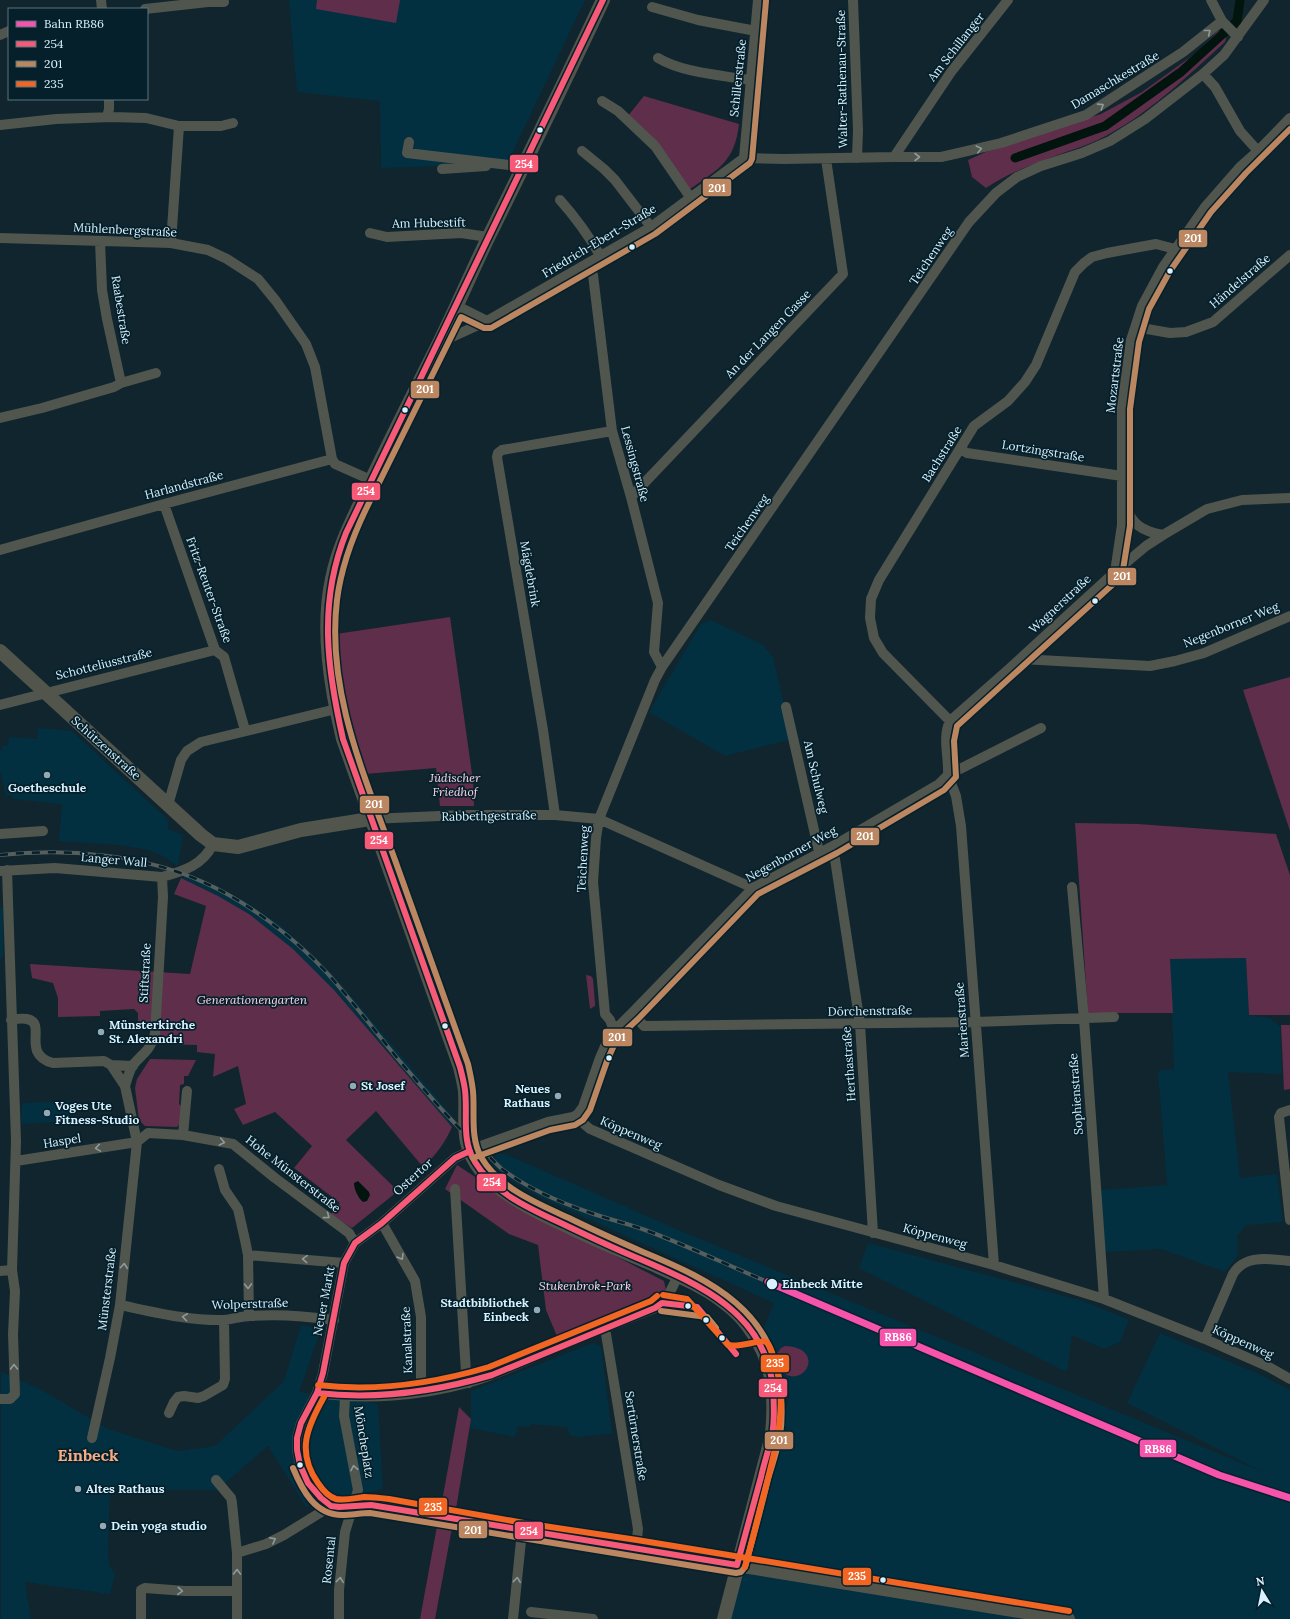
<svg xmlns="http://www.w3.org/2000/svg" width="1290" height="1619" viewBox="0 0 1290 1619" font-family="Lora,serif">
<rect width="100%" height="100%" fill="#10252d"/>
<path fill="#033041" d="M289 0H585L505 168 444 171 443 166 381 168 380 101 297 92Z
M711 620 763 645 773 657 792 739 725 756 649 712 701 624Z
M38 728 72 731 165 817 168 822V829L183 835 178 866 161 855 148 850 119 845 59 841 62 804 13 799 11 795 6 797 0 771V750L3 749 2 746 8 745 9 737 37 739Z
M190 874 221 888 251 905 280 925 308 950 335 977 453 1117 452 1127 334 990 293 949 249 914 218 896 181 878Z
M0 908H3V956L0 959Z
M1246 958 1249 1015 1270 1018 1280 1026 1282 1074 1228 1072 1240 1178 1277 1174 1283 1222 1246 1225 1237 1236 1238 1255 1225 1272 1161 1249 1105 1252 1100 1190 1167 1185 1158 1071 1174 1069 1170 959Z
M69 1101 70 1121 21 1124 22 1103Z
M496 1154H505L688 1234 1263 1472 1127 1403 1160 1333 1259 1374 1290 1390V1619H729L790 1395 764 1327 774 1303 542 1198 512 1181 493 1167Z
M868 1243 1083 1301 1129 1320 1120 1342 1104 1349 1072 1335 1067 1372 859 1268Z
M301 1325 321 1329 299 1392 378 1404 383 1489 306 1507 268 1446 217 1490 110 1489 108 1550 109 1565 115 1574 110 1594 25 1582 31 1619H1V1372L40 1389 108 1429 177 1451 215 1446 284 1381Z
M593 1343 601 1347 612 1433 578 1437 570 1435 567 1427 531 1424 530 1427 518 1426 515 1437 470 1428 471 1419V1391Z"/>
<path fill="#5f2e4a" d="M317 0H400L396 23 316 9Z
M1218 31H1220L1226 38 1225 42C1187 77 1145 117 1098 140 1087 145 1075 149 1063 153 1036 163 1010 172 986 188L972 177 968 160 988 151 1101 114 1142 92 1196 53Z
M644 96 739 124C735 161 719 169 690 189L627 117Z
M450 617 473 781 474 806H440L436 768 365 774C349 727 338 685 336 634Z
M1290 677V831L1243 690Z
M1075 823 1138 824 1276 834 1290 875V1015H1249L1246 958 1170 959 1173 1013H1088Z
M181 878 218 896 249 914 293 949 334 990 452 1127C445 1143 436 1155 423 1167L376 1111 346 1140 398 1191 352 1228 330 1215 340 1203 294 1168 312 1146 275 1112 243 1125 234 1109 246 1104 238 1066 213 1077 215 1054 197 1052V1045L159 1044 160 1024 149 1027 147 1024 138 1021V1013L134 1009 100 1011V1016L58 1017V998L53 983 32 978 30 964 190 974 206 906 174 894Z
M586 975 591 976 593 979 595 1003V1006L590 1009Z
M1281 1025H1290V1089L1284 1090Z
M150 1059 196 1060 188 1076H184V1084L180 1085 179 1104 183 1108 180 1123 177 1127 145 1126 139 1120 135 1088 137 1079Z
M457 1165 524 1209 664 1281 666 1291 652 1304 559 1341 546 1310 538 1245 509 1234 445 1189Z
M785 1346C829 1348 802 1394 779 1369L776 1355 781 1348Z
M459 1407 471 1419 456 1509 441 1507Z
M437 1526 452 1528 435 1619H420Z"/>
<path fill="#01140d" d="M358 1181 369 1192 370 1195 367 1201 363 1202C358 1198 354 1189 354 1183Z"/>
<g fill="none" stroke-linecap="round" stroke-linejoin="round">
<path stroke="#01140d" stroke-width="9" d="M1015 158 1105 126 1181 72 1237 21 1240 0"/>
<path stroke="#50554e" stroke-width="10" d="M101 0 102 9
M853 0 858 130 857 158
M1211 0 1222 21 1238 37
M652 7 698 20 756 31
M145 9 208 2H224
M0 35 9 31
M658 58C683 73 721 75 749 80
M1203 74 1215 87 1240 131 1258 151
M602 101 618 111 655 146 690 197
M107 117 109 109V99
M0 125 56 119 112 117 146 118 179 126H221L233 123
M409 142 407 153 509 165
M582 151 604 169 615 180 651 227
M894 157H941L963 152 1001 143 1086 115 1183 52 1222 21
M744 158 758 0
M442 169 486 166
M560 200C576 218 589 236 601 257
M370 233 387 237 461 233 488 237
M0 238 171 243 208 250 227 259 258 279 276 301 306 344 315 367 332 459 335 464 371 480
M100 241 102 290 107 319 121 383
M171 243 179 126
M588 265 593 275 612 431 631 497 658 603 654 652 662 667
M457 306 487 321
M1136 325 1147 329 1170 333 1186 332 1213 322 1290 255
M439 343 487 321 651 227 744 158 784 159 894 157 951 72 1008 0
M0 418 42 408 114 387 121 383 156 373
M960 449 967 453 1122 476
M631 497 843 274 826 159
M1124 503C1132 525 1142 531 1163 535
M164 504 215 650 224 657 245 730
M0 550 164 504 332 459
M1115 572 1122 525V408L1131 340 1142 306 1163 267 1205 207 1240 167 1258 151 1290 118
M1021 659 1150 666 1175 661 1204 653 1290 616
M0 705 215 650
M786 707 819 852
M950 721 883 653 874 638 870 618 871 599 879 580 974 426 1008 401 1025 382 1036 365 1075 272 1084 263 1092 257 1107 253 1156 244 1175 249
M168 805 181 760 187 751 201 742 336 709
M555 815 543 730 497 457 498 453 502 450 612 431
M370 819 463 815H555L599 819 753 888
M0 834 43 831
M833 846 860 1024 873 1233
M0 871 55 868 162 877C184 871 203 865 213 844
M1072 887 1084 1019 1104 1299
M632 1013 644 1026 975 1022 1114 1017
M11 1020C16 1019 22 1018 27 1019 48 1023 20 1054 53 1063L104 1061 111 1065 133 1066
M613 1028 620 1025 632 1013 753 888 833 846 939 784 948 775C949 756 942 738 950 721L1009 669 1115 572 1146 546 1163 535 1207 509 1242 500 1290 498
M111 1065 125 1086 137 1142 148 1133 183 1135 187 1091
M125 1086C127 1080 129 1071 133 1065 143 1053 150 1051 155 1034L163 897 162 877
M1290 1110 1281 1113 1279 1117 1290 1220
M578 1114 584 1124 590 1129 719 1185 776 1206 994 1265 1104 1299 1205 1339 1269 1367 1290 1379
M183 1135 233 1144 275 1178 349 1233 355 1243
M16 1161 137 1142 120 1305 110 1358 92 1438
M219 1169 225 1190 238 1209 245 1240 248 1255 249 1316
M455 1189 466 1373 469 1383
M382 1223 415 1281 421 1317V1392
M248 1255 344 1263
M994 1265 961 826 956 796 948 775 1041 728
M0 1271 12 1270
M120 1305C154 1312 189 1321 224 1320 233 1319 242 1316 251 1316 279 1314 306 1316 334 1320
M605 1328 638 1529 636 1548
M1205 1339 1233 1274C1245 1254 1270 1259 1290 1261
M317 1393C366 1400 420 1396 467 1383 494 1376 520 1363 546 1352 582 1337 619 1322 655 1308L668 1296 678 1276
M0 1399H10L15 1394 13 1334 15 1291 12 1270 16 1141 7 870
M169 1413 174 1402 178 1397 184 1396 198 1398 204 1396 223 1385 225 1379 224 1320
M216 1480 231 1498 232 1503 237 1553V1619
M237 1553 266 1544 284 1535 331 1506
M737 1565 371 1505 339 1507 331 1506 321 1498 308 1483 300 1465 297 1450V1438L301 1423 317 1393 323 1373 344 1263 355 1243 382 1223 455 1158 478 1147 548 1122 573 1117 578 1114 583 1107 600 1058 613 1028 610 1020 605 1014 593 882 596 838 599 819 655 680 662 667 969 222 996 193 1017 177 1041 166 1082 153 1110 141 1145 119 1203 74 1224 55 1264 0
M531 1612 593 1619
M141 1619V1590L145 1588 185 1591H236
M339 1619V1590L345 1532 358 1490 344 1416 345 1397
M513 1619 522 1531"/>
<path stroke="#51554c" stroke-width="14" d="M603 0C566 79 528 157 489 236 471 273 455 311 436 349 413 395 389 442 367 489 353 519 338 547 332 579 321 630 331 689 343 739L460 1067C462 1075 464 1083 465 1091 467 1124 459 1143 482 1172 499 1192 529 1208 552 1219 585 1235 618 1250 652 1264 677 1276 705 1286 726 1304 746 1319 763 1344 769 1369 775 1390 774 1413 772 1435L724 1619
M0 651 201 835 213 844 238 847 301 830 370 819
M737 1565 1068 1619"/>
<g stroke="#565f5e" stroke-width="4">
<path id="rail" d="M0 855C67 848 141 854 203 882 248 902 295 938 328 974 352 1001 375 1031 398 1059 427 1093 455 1127 489 1156 493 1160 497 1165 502 1169 527 1188 559 1202 588 1212 607 1219 626 1223 645 1230 686 1245 727 1265 768 1282"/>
</g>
<use href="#rail" stroke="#06202b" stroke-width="2.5" stroke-dasharray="8" stroke-linecap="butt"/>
<g stroke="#06202b" stroke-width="9">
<path id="bus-1" d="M603 0 346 533C318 603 327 668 343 739L460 1067C462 1075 464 1082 465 1090 468 1115 461 1140 475 1162 494 1194 533 1210 565 1225 588 1236 611 1247 635 1257 698 1284 765 1311 773 1388 774 1403 775 1420 772 1435 769 1449 764 1463 761 1477 753 1507 745 1536 737 1565
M470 1151 455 1158 382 1223 355 1243 344 1263 323 1373 317 1393 301 1423 297 1438V1450L300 1465 308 1483 321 1498 331 1506 339 1507 371 1505 737 1565
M317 1393C377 1400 434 1392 492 1375L655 1308 662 1303 697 1307 736 1354"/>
</g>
<g stroke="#06202b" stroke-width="9">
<path id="bus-2" d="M473 1158 550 1130 575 1125 583 1120 590 1110 607 1061 619 1034 625 1031 638 1019 758 894 837 853 944 790 956 777 954 741 957 726 1122 576 1130 526V409L1139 342 1149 309 1170 271 1211 212 1246 173 1290 129
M661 1311 707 1317 716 1328
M293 1468C302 1490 315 1515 342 1515 352 1515 361 1513 370 1513L736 1573 741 1572 745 1567C753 1538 761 1508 768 1479 772 1465 777 1451 780 1436 782 1423 782 1409 781 1396 777 1312 711 1280 643 1252 618 1241 593 1230 569 1218 538 1204 499 1188 481 1157 470 1137 475 1113 473 1091 472 1082 470 1073 468 1064 443 996 419 928 395 860 365 777 326 691 337 600 341 568 352 538 366 509L461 317 484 328H491L655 234 750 163 752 159 766 1"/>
</g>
<g stroke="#06202b" stroke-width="9">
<path id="bus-3" d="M663 1295 687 1299 728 1345C739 1348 761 1339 766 1342 771 1345 772 1354 774 1359 789 1403 776 1447 765 1490 758 1516 752 1542 745 1567
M318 1385C377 1392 432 1384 489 1367L651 1301 657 1296
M324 1397C307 1427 296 1452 318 1483 322 1489 329 1497 336 1499 345 1501 355 1498 364 1497 372 1497 381 1498 389 1499L524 1523 637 1540 1069 1611"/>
</g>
<use href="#bus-1" stroke="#f75a77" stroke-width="6"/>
<use href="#bus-2" stroke="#bb8660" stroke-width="6"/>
<use href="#bus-3" stroke="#f26522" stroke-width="6"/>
<g stroke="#06202b" stroke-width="10">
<path id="rail-1" d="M768 1282 1219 1475 1290 1498"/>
</g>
<use href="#rail-1" stroke="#f653ac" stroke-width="7"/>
</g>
<defs><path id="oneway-chevron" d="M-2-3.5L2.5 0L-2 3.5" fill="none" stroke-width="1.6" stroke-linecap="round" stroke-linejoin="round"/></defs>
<g stroke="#8d9b9d">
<use href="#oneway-chevron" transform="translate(1208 32) rotate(-39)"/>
<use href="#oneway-chevron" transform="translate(1101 106) rotate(-33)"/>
<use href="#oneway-chevron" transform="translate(979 149) rotate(-13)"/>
<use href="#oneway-chevron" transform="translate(917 157)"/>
<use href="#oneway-chevron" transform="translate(222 1142) rotate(11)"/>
<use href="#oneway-chevron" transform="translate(98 1148) rotate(171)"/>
<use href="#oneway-chevron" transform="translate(327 1216) rotate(36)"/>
<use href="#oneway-chevron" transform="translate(401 1257) rotate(59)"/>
<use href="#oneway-chevron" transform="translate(305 1259) rotate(-176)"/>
<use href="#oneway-chevron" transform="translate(124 1266) rotate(-85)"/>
<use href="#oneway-chevron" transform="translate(248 1286) rotate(89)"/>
<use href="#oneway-chevron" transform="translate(185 1317) rotate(-172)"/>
<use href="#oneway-chevron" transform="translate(14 1367) rotate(-91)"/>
<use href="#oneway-chevron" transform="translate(354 1468) rotate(-101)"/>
<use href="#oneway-chevron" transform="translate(273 1540) rotate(-27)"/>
<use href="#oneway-chevron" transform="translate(237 1572) rotate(-89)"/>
<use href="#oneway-chevron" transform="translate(340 1580) rotate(-84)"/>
<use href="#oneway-chevron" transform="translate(517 1580) rotate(-84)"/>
<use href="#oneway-chevron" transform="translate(180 1591) rotate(4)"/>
</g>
<g fill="#d8f1fe" stroke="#06202b" stroke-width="1.5">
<circle cx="540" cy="130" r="3.5"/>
<circle cx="632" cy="247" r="3.5"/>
<circle cx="1170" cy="271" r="3.5"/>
<circle cx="405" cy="410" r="3.5"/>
<circle cx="1095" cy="601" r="3.5"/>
<circle cx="445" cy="1026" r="3.5"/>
<circle cx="609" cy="1058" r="3.5"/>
<circle cx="772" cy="1284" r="6"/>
<circle cx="688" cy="1306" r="3.5"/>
<circle cx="706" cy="1320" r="3.5"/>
<circle cx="722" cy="1338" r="3.5"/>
<circle cx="300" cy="1465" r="3.5"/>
<circle cx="883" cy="1580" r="3.5"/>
</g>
<g fill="#92aab5" stroke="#06202b" stroke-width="1.5">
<circle cx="47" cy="775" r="4"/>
<circle cx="101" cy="1032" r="4"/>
<circle cx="353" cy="1086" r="4"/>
<circle cx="558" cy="1096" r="4"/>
<circle cx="47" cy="1113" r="4"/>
<circle cx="537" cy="1310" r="4"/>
<circle cx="78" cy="1489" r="4"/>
<circle cx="103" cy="1526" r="4"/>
</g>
<g text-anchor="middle" stroke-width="3.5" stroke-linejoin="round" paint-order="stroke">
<g font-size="12" fill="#d8f1fe" stroke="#06202b">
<text transform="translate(956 47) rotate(-52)" y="4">Am Schillanger</text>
<text transform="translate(738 78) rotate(-84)" y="4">Schillerstraße</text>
<text transform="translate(842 79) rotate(-91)" y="4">Walter-Rathenau-Straße</text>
<text transform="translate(1115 80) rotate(-31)" y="4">Damaschkestraße</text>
<text transform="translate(429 223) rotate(-1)" y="4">Am Hubestift</text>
<text transform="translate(125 230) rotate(3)" y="4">Mühlenbergstraße</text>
<text transform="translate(599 241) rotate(-31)" y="4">Friedrich-Ebert-Straße</text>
<text transform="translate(931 256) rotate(-56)" y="4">Teichenweg</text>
<text transform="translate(1240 281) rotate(-41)" y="4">Händelstraße</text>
<text transform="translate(121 310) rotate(81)" y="4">Raabestraße</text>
<text transform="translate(768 334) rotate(-46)" y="4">An der Langen Gasse</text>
<text transform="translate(1115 375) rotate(-83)" y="4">Mozartstraße</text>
<text transform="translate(1043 451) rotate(9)" y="4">Lortzingstraße</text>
<text transform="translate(942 454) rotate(-58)" y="4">Bachstraße</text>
<text transform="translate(635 464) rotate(75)" y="4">Lessingstraße</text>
<text transform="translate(184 485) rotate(-15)" y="4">Harlandstraße</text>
<text transform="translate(747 523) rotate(-55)" y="4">Teichenweg</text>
<text transform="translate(530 574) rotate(80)" y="4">Mägdebrink</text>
<text transform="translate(209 590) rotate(70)" y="4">Fritz-Reuter-Straße</text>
<text transform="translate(1060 604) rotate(-43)" y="4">Wagnerstraße</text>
<text transform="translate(1231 625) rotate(-22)" y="4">Negenborner Weg</text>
<text transform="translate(104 664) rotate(-14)" y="4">Schotteliusstraße</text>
<text transform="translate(106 748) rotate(42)" y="4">Schützenstraße</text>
<text transform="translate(816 777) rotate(77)" y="4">Am Schulweg</text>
<text transform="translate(489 816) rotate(-1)" y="4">Rabbethgestraße</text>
<text transform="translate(791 854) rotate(-29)" y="4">Negenborner Weg</text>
<text transform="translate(583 859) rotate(-87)" y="4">Teichenweg</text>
<text transform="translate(114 860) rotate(5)" y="4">Langer Wall</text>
<text transform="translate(145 973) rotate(-87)" y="4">Stiftstraße</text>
<text transform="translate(870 1011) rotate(-1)" y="4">Dörchenstraße</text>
<text transform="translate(962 1020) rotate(-94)" y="4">Marienstraße</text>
<text transform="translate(849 1064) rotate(-94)" y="4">Herthastraße</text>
<text transform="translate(1076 1094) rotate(-94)" y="4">Sophienstraße</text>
<text transform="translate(631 1133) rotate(23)" y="4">Köppenweg</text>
<text transform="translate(62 1141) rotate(-9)" y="4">Haspel</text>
<text transform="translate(293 1174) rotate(38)" y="4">Hohe Münsterstraße</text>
<text transform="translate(413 1177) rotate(-42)" y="4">Ostertor</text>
<text transform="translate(935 1236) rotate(15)" y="4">Köppenweg</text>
<text transform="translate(107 1289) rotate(-83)" y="4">Münsterstraße</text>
<text transform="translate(324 1301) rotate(-79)" y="4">Neuer Markt</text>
<text transform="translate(250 1304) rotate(-2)" y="4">Wolperstraße</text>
<text transform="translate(407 1340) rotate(-92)" y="4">Kanalstraße</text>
<text transform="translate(1243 1342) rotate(24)" y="4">Köppenweg</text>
<text transform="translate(636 1436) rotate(81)" y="4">Sertürnerstraße</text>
<text transform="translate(364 1442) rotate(81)" y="4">Möncheplatz</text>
<text transform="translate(329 1560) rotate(-84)" y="4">Rosental</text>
</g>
<g font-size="12" font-style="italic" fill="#fcd4e6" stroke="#06202b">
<text x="455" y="782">Jüdischer<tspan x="455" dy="14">Friedhof</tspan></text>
<text x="252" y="1004">Generationengarten</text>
<text x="585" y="1290">Stukenbrok-Park</text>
</g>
<g font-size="12" font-weight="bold" fill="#d8f1fe" stroke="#06202b" text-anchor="start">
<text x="47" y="792" text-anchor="middle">Goetheschule</text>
<text x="109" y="1029">Münsterkirche<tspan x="109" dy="14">St. Alexandri</tspan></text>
<text x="361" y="1090">St Josef</text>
<text x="550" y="1093" text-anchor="end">Neues<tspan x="550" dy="14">Rathaus</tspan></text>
<text x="55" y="1110">Voges Ute<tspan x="55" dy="14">Fitness-Studio</tspan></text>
<text x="529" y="1307" text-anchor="end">Stadtbibliothek<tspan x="529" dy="14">Einbeck</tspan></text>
<text x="86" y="1493">Altes Rathaus</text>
<text x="111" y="1530">Dein yoga studio</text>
</g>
<g font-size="12" font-weight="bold" fill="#d8f1fe" stroke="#06202b" text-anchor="start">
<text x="782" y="1288">Einbeck Mitte</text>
</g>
<g font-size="16" font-weight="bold" fill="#f4ad85" stroke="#06202b">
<text x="88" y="1461">Einbeck</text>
</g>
</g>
<g stroke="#06202b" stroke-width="1.5">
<rect x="509" y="154" width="30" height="19" rx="4" fill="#f75a77"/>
<rect x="702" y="178" width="30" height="19" rx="4" fill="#bb8660"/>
<rect x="1178" y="229" width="30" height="19" rx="4" fill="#bb8660"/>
<rect x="410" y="380" width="30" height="19" rx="4" fill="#bb8660"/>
<rect x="351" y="482" width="30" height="19" rx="4" fill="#f75a77"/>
<rect x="1107" y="567" width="30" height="19" rx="4" fill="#bb8660"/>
<rect x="359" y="795" width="31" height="19" rx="4" fill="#bb8660"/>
<rect x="850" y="827" width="30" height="19" rx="4" fill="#bb8660"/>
<rect x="364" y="831" width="30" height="19" rx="4" fill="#f75a77"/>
<rect x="602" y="1028" width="31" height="19" rx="4" fill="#bb8660"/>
<rect x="476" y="1173" width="31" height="19" rx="4" fill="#f75a77"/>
<rect x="879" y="1328" width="38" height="19" rx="4" fill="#f653ac"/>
<rect x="760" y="1354" width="30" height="19" rx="4" fill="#f26522"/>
<rect x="758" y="1378" width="30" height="20" rx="4" fill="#f75a77"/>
<rect x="764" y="1431" width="30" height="19" rx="4" fill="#bb8660"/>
<rect x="1139" y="1439" width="38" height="19" rx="4" fill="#f653ac"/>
<rect x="418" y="1497" width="30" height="19" rx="4" fill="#f26522"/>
<rect x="458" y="1520" width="30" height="19" rx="4" fill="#bb8660"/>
<rect x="514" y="1521" width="30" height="19" rx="4" fill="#f75a77"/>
<rect x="842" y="1567" width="30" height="19" rx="4" fill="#f26522"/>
</g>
<g font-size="11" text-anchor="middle" font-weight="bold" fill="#fff">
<text x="524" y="168">254</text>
<text x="717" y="192">201</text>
<text x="1193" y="242">201</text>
<text x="425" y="393">201</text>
<text x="366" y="495">254</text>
<text x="1122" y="580">201</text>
<text x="374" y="808">201</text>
<text x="865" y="840">201</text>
<text x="379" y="844">254</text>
<text x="617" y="1041">201</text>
<text x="492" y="1186">254</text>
<text x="898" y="1341">RB86</text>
<text x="775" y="1367">235</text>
<text x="773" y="1392">254</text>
<text x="779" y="1444">201</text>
<text x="1158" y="1453">RB86</text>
<text x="433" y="1511">235</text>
<text x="473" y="1534">201</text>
<text x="529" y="1535">254</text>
<text x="857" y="1580">235</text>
</g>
<rect x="8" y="8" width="140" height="92" fill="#06202b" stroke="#5a747f"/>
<rect x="16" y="21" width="20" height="6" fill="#f653ac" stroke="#5a747f"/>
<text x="44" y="28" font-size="12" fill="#d8f1fe">Bahn RB86</text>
<rect x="16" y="41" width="20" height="6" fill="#f75a77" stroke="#5a747f"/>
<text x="44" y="48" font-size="12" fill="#d8f1fe">254</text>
<rect x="16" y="61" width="20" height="6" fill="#bb8660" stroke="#5a747f"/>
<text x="44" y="68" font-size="12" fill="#d8f1fe">201</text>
<rect x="16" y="81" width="20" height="6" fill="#f26522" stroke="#5a747f"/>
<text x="44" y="88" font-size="12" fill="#d8f1fe">235</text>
<g transform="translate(1262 1591) rotate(350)" stroke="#06202b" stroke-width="3" paint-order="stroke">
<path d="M0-3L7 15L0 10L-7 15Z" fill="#d8f1fe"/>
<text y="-6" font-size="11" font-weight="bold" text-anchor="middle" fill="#d8f1fe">N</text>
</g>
</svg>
